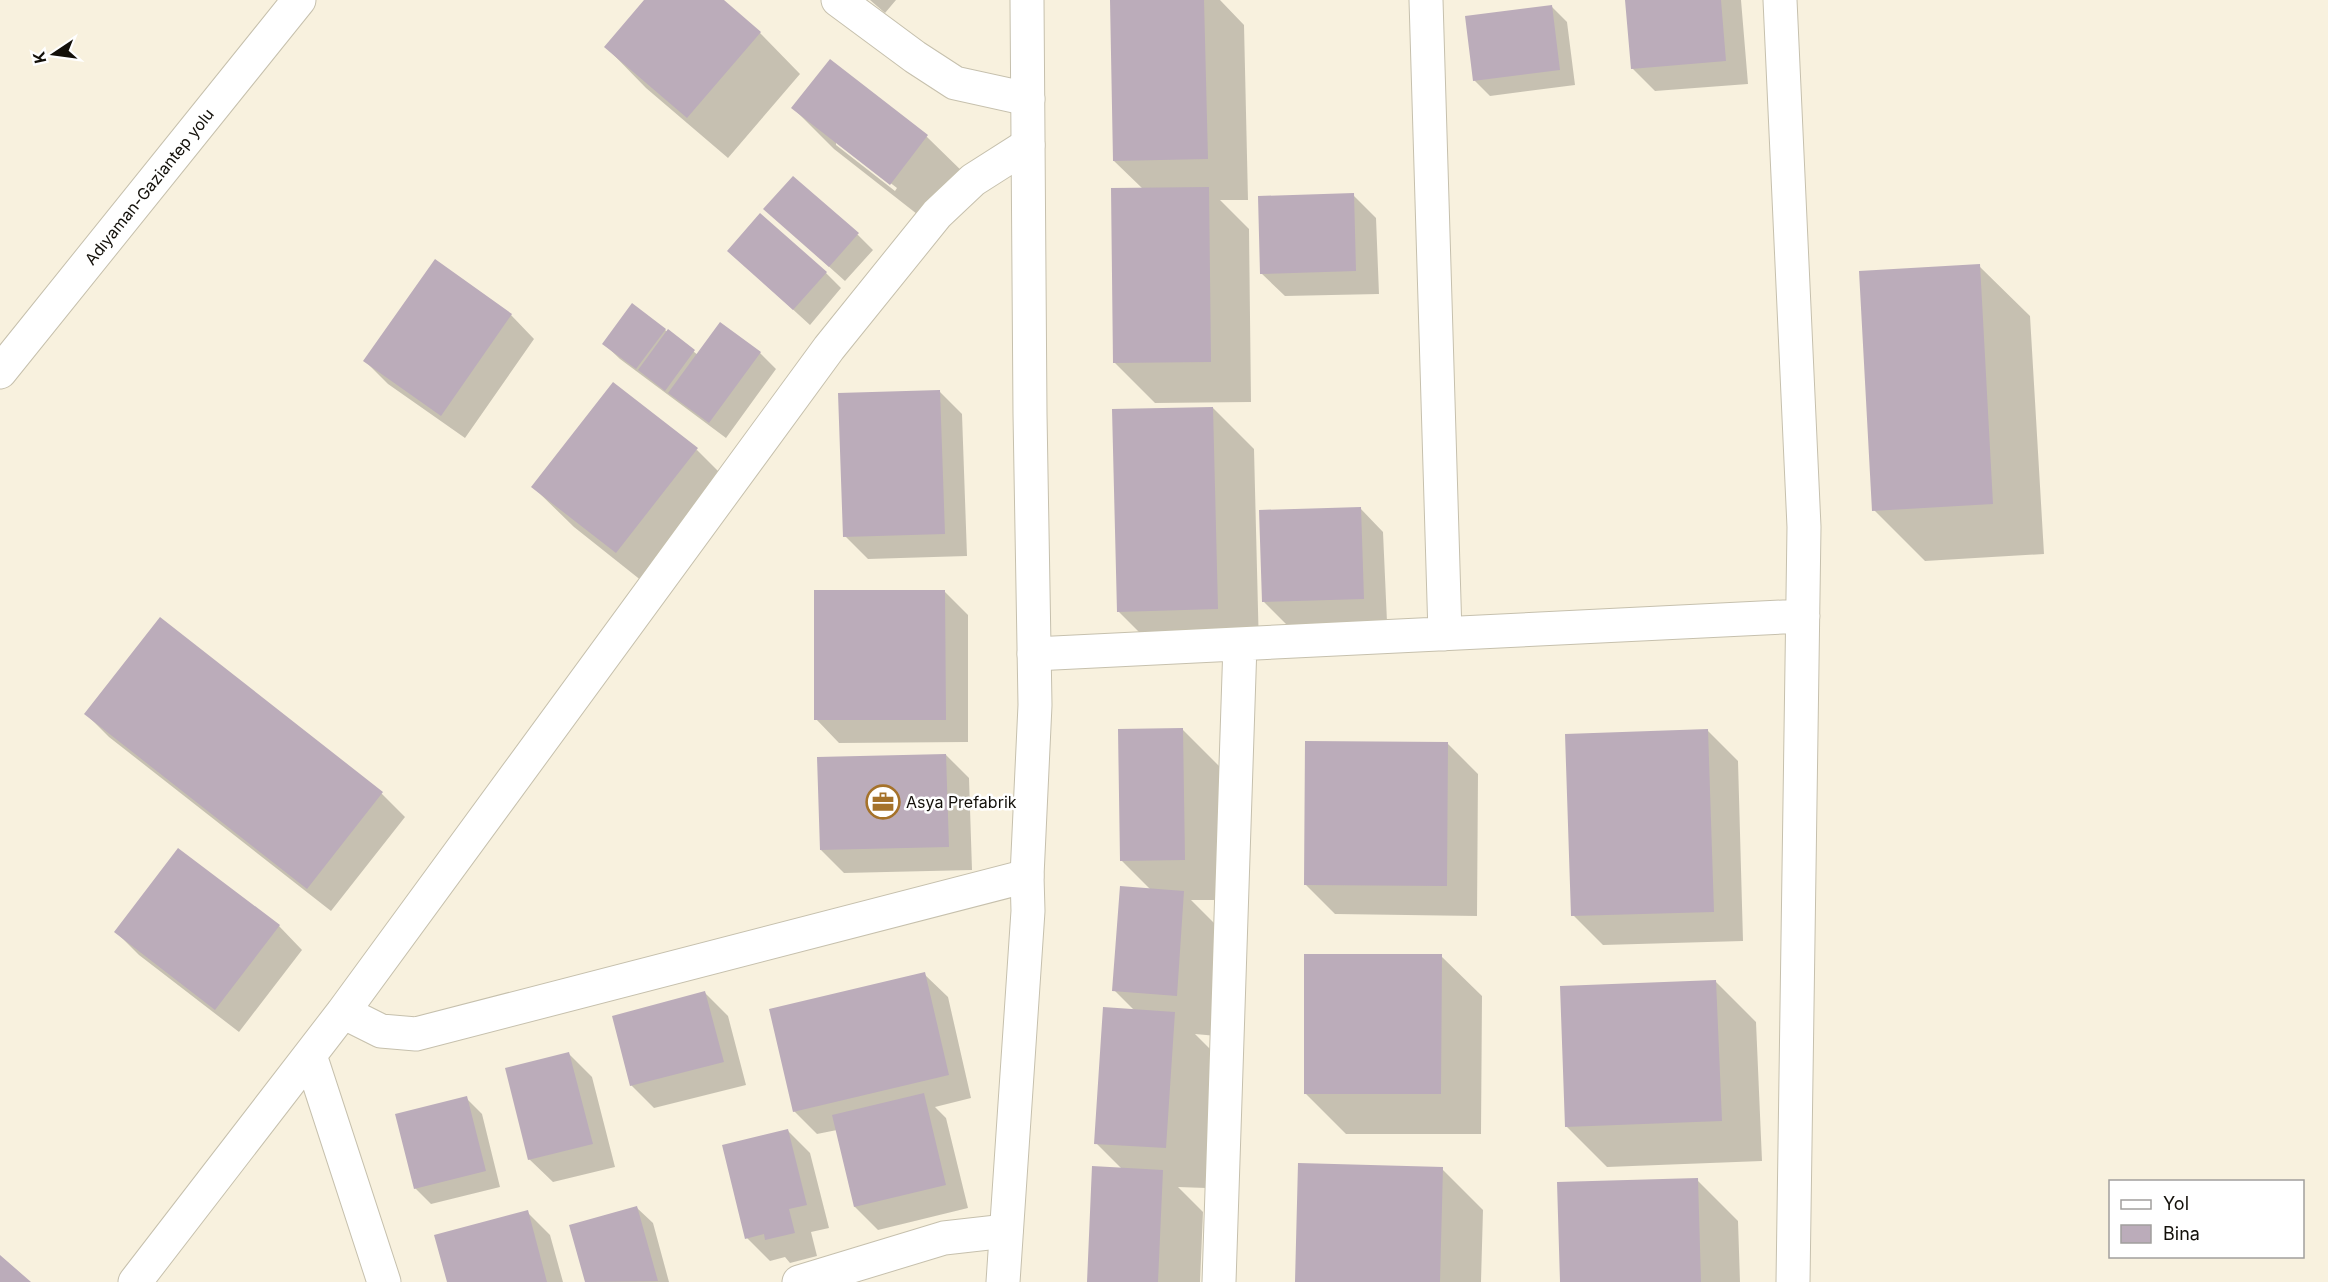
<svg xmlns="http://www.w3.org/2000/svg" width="2328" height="1282" viewBox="0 0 2328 1282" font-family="Inter,sans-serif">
<rect width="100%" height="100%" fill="#f8f1de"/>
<path fill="#0003" fill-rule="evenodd" d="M646 0H722L760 33 800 74 728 158 646 88 606 47Z
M870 0H896L885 13Z
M1111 0H1220L1244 25 1248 200H1220L1249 229 1251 402 1155 403 1114 362 1143 189 1114 161Z
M1626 0H1741L1748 84 1655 91 1632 68Z
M1551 6 1567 22 1575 85 1490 96 1474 80Z
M830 61 927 137 968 177 931 225 834 149 793 108ZM836 141 897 188 895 191 836 145Z
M1353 195 1376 218 1379 294 1285 296 1261 273Z
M765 209 858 235 873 250 845 281Z
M729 251 826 273 841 288 810 325Z
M435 262 511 315 534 339 465 438 388 384 365 361Z
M1979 266 2030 316 2044 554 1925 561 1874 510Z
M721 324 760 353 776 369 726 438 620 359 604 344 665 330 698 355Z
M939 391 962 414 967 556 868 559 845 536Z
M1213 408 1254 449 1259 649 1159 652 1118 611Z
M697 450 737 490 657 593 574 527 533 487Z
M1360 508 1383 532 1387 622 1287 625 1264 602Z
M945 592 968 615V742L839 743 816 719Z
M160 619 382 794 405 817 331 911 109 737 86 714Z
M1182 729 1223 770 1225 900H1191L1224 933 1217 1036 1195 1034 1215 1054 1206 1188 1178 1187 1203 1212 1200 1282H1089L1122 1169 1096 1143 1135 1011 1114 990 1151 890 1121 860Z
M1708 731 1738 761 1743 941 1603 945 1573 915Z
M1448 744 1478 774 1477 916 1335 914 1305 884Z
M946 755 969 778 972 870 844 873 821 850Z
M279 926 302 950 239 1032 139 955 116 932Z
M1441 956 1482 996 1481 1134H1346L1305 1093Z
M924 974 948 997 971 1098 935 1107 946 1118 968 1208 878 1230 855 1207 837 1130 817 1134 794 1111Z
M1715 981 1756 1022 1762 1161 1607 1167 1566 1126Z
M705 993 728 1016 746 1085 654 1108 631 1085Z
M569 1054 592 1077 615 1167 553 1182 529 1159Z
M466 1098 482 1114 500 1187 431 1204 415 1188Z
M787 1130 810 1153 829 1228 811 1232 817 1256 790 1263 785 1257 770 1261 747 1238Z
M1442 1169 1483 1210 1481 1282H1296Z
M1697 1180 1738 1221 1740 1282H1561Z
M637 1208 653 1223 669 1282H587L571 1226Z
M527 1212 550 1235 563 1282H448Z"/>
<path fill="#bbacba" d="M644 0H724L761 32 687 118 604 47Z
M1110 0H1204L1208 159 1113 161Z
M1625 0H1721L1726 61 1631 69Z
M1552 5 1560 70 1473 81 1465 16Z
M830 59 928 135 890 185 791 108Z
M793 176 859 233 829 267 763 209Z
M1209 187 1211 362 1113 363 1111 188Z
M1354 193 1356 271 1260 274 1258 196Z
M760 213 827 272 793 310 727 251Z
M435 259 512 314 441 416 363 361Z
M1980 264 1993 504 1872 511 1859 271Z
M632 303 666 329 636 369 602 344Z
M720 322 761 352 709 423 668 393Z
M668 329 695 350 665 391 638 370Z
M613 382 698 448 616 553 531 487Z
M940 390 945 534 843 537 838 393Z
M1213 407 1218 609 1117 612 1112 409Z
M1361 507 1364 599 1262 602 1259 510Z
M814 590H945L946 720H814Z
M160 617 383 792 307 889 84 714Z
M1183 728 1185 860 1120 861 1118 729Z
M1708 729 1714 912 1571 916 1565 734Z
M1305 741 1448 742 1447 886 1304 885Z
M946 754 949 847 820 850 817 757Z
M178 848 280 925 215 1010 114 932Z
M1120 886 1184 891 1177 996 1112 991Z
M1304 954H1442L1441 1094H1304Z
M925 972 949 1075 793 1112 769 1009Z
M1716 980 1722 1121 1565 1127 1560 986Z
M705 991 724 1062 630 1086 612 1016Z
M1103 1007 1175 1012 1166 1148 1094 1144Z
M569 1052 593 1144 528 1160 505 1068Z
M924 1093 946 1185 854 1207 832 1115Z
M467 1096 486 1171 414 1189 395 1114Z
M788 1129 807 1205 789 1209 795 1233 765 1240 764 1234 745 1239 722 1145Z
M1298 1163 1443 1167 1440 1282H1295Z
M1092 1166 1163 1170 1158 1282H1087Z
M1698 1178 1701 1282H1560L1557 1182Z
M637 1206 658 1281 585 1282 569 1225Z
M528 1210 547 1282H447L434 1235Z
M0 1255 31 1282H0Z"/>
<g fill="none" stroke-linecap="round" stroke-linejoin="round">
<g stroke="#c6c0ad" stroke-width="35">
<path id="minor" d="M838 0 915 57 955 83 1028 99
M1426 0 1445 634
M1780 0 1804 527 1793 1282
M1034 654 1803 616
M343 1012 381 1031 416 1034 1027 876
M310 1055 384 1282
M135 1282 343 1012 829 348 937 214 973 180 1028 145
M799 1282 944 1238 1006 1231
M1219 1282 1240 644"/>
</g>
<g stroke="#c6c0ad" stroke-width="35">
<path id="tertiary" d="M1003 1282 1028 911 1027 876 1035 705 1030 414 1027 0"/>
</g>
<g stroke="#c6c0ad" stroke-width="35">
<g id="primary">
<path id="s1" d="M0 372 299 0"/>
</g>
</g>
<use href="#minor" stroke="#fff" stroke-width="33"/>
<use href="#tertiary" stroke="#fff" stroke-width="33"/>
<use href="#primary" stroke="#fff" stroke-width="33"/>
</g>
<defs>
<g id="office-ring" transform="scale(1.725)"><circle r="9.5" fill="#fff" stroke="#a5722a" stroke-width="1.5"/><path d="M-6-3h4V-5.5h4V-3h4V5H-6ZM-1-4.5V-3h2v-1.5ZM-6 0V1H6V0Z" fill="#a5722a"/></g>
</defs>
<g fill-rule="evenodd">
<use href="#office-ring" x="883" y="802"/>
</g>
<g text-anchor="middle" stroke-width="5" stroke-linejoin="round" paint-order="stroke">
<g font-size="16" fill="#13100a" stroke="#fff">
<text dy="6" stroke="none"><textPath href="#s1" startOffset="238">Adıyaman-Gaziantep yolu</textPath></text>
</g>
<g font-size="16" fill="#13100a" stroke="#fff" text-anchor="start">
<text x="906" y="808">Asya Prefabrik</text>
</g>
</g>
<rect x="2109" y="1180" width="195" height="78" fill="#ffffff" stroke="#a19f9d" stroke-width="1.5"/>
<rect x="2121" y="1200" width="30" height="9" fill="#ffffff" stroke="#a19f9d" stroke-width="1.5"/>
<text x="2163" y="1210" font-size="18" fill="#13100a">Yol</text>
<rect x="2121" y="1225" width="30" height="18" fill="#bbacba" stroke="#a19f9d" stroke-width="1.5"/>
<text x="2163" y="1240" font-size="18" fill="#13100a">Bina</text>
<g transform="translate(54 54) rotate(257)" stroke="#ffffff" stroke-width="4.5" paint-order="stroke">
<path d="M0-4.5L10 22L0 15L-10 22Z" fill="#13100a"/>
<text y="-9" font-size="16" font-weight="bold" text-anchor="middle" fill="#13100a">K</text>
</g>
</svg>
